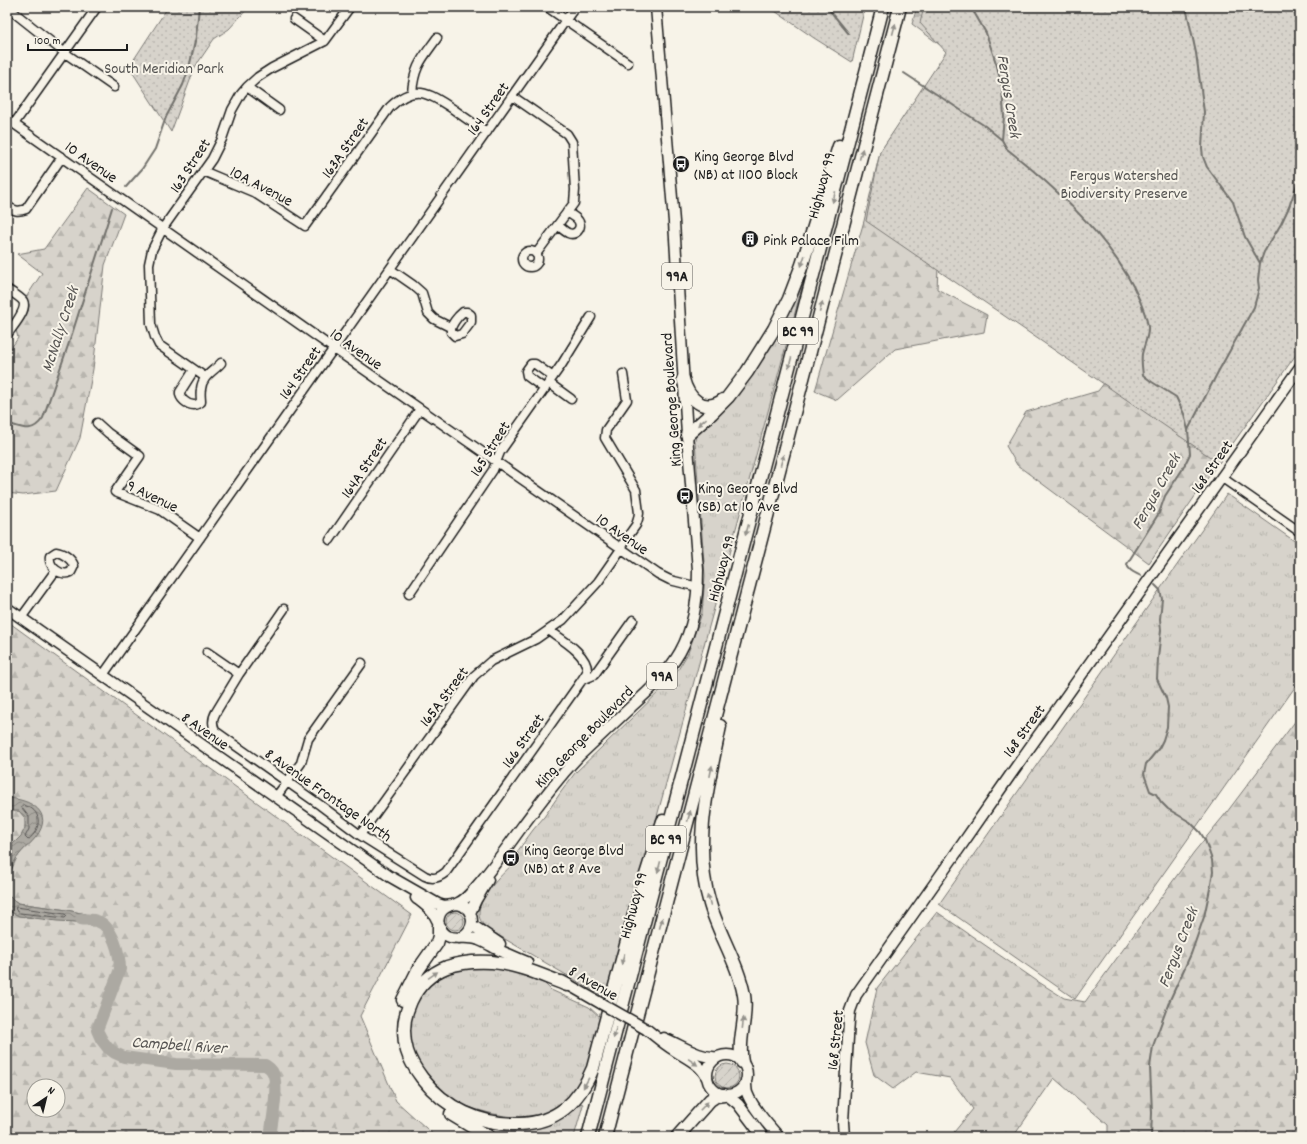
<svg xmlns="http://www.w3.org/2000/svg" width="1307" height="1144" viewBox="0 0 1307 1144" font-family="Dekko,sans-serif">
<defs>
<pattern id="grass-tufts" width="24" height="20" patternUnits="userSpaceOnUse"><rect width="24" height="20" fill="#d7d3cb"/><path d="M3 7l-1-3M5 7V3M7 7l1-3M15 17l-1-3M17 17v-4M19 17l1-3" fill="none" stroke="#b8b5ae"/></pattern>
<pattern id="forest-firs" width="22" height="20" patternUnits="userSpaceOnUse"><rect width="22" height="20" fill="#d7d3cb"/><path d="M5 1l3.5 6h-7zM16 11l3.5 6h-7z" fill="#b8b5ae"/></pattern>
<pattern id="park-dots" width="8" height="8" patternUnits="userSpaceOnUse"><rect width="8" height="8" fill="#d7d3cb"/><path d="M2 2h.1M6 6h.1" fill="none" stroke="#b8b5ae" stroke-width="1.8" stroke-linecap="round"/></pattern>
<pattern id="garden-furrows" width="10" height="10" patternUnits="userSpaceOnUse"><rect width="10" height="10" fill="#d7d3cb"/><path d="M-1 1l2-2M0 10L10 0M9 11l2-2" fill="none" stroke="#b8b5ae"/></pattern>
<pattern id="water-waves" width="16" height="10" patternUnits="userSpaceOnUse"><rect width="16" height="10" fill="#aca9a2"/><path d="M0 5q4-4 8 0t8 0" fill="none" stroke="#8b8983"/></pattern>
</defs>
<rect width="100%" height="100%" fill="#f7f3e8"/>
<filter id="ink" filterUnits="userSpaceOnUse"><feTurbulence type="fractalNoise" baseFrequency=".025" numOctaves="2"/><feDisplacementMap in="SourceGraphic" scale="8" xChannelSelector="R" yChannelSelector="G"/><feConvolveMatrix kernelMatrix="1 2 1 2 8 2 1 2 1" color-interpolation-filters="sRGB"/></filter>
<g filter="url(#ink)">
<path fill="url(#grass-tufts)" stroke="#7a7874" d="M815 240 622 944 616 954 611 984 604 997 486 928C483 924 479 920 479 914 478 898 501 875 512 865 515 862 516 857 518 854L517 852 533 830 544 817 561 792 575 773 665 686 678 670 688 653 702 613 705 576 695 441 696 434 728 406 744 386 765 353 793 304Z
M1227 494 1300 545V680L1075 999 939 904Z
M474 967H495L529 976 544 983 551 990 589 1007 601 1018C595 1044 589 1072 572 1094 550 1122 513 1120 482 1111 474 1109 464 1106 457 1101 438 1089 420 1071 412 1049 408 1036 410 1020 415 1007 425 979 446 971 474 967Z
M582 1103 583 1105 574 1137H502L481 1124 512 1128Z"/>
<path fill="url(#forest-firs)" stroke="#7a7874" fill-rule="evenodd" d="M917 7H1095L1300 344 1149 563 1017 465 1006 446 1026 412 1098 391 1111 374 939 246 937 289 987 315 984 332 895 349 837 400 815 391 864 221 880 152 948 51 912 24Z
M88 188 124 214 105 265 93 369 80 438 56 491 23 495 7 493V349L9 351 18 338 16 330 28 311 29 304 25 299 42 273 17 254 44 249Z
M7 621 412 915 360 1016 396 1101 436 1137H7V910L19 916 77 922 89 925 85 914 67 910 18 903 11 898 7 894V880L18 855 36 837 16 798H7ZM34 1086H58V1110H34Z
M1300 715V1137H1108V1125L1054 1078 1013 1137H950L973 1109 950 1078 916 1072 893 1089 874 1075 865 1043 877 988 937 912 1037 981 1064 998 1085 1002 1194 852 1227 812Z
M7 811H19L25 817C25 821 26 825 25 828 23 837 13 845 7 853Z"/>
<path fill="url(#park-dots)" stroke="#7a7874" d="M168 7H249L229 29 214 39 195 67 171 132 129 67Z
M769 7H865L852 62 814 38Z
M924 7H1300V349L1219 463 866 221 880 152 946 52 920 23Z"/>
<path fill="url(#garden-furrows)" stroke="#7a7874" d="M446 921a9 9 0 1 1 18 0a9 9 0 1 1-18 0Z
M715 1076a12 12 0 1 1 24 0a12 12 0 1 1-24 0Z"/>
<path fill="url(#water-waves)" stroke="#72716c" d="M7 798C30 799 55 812 36 837 31 844 24 848 19 855 13 862 10 872 7 880V853L13 844 21 836 25 828V818L19 811H7Z
M7 894 11 898 18 903 67 910 85 914 97 921 89 925 77 922 57 921 19 916 7 910Z"/>
<g fill="none" stroke-linecap="round" stroke-linejoin="round">
<path stroke="#565452" stroke-width="1" d="M23 805C43 809 42 829 28 840L25 837 29 829V817L22 808Z
M16 907 65 914 67 916 65 918 20 913 16 910Z"/>
<path stroke="#72716c" stroke-width="2" d="M827 7 849 34
M971 7 986 33 997 66 1002 89 1004 116 1002 140 1007 149C1055 187 1116 243 1140 301 1143 309 1147 318 1148 327 1149 335 1144 345 1142 354 1141 361 1142 367 1143 375L1152 382 1176 397 1184 414 1188 430 1190 454 1182 470 1165 496 1159 513 1127 564C1128 571 1136 573 1141 576
M1186 7 1196 53 1204 112 1202 148 1203 157 1207 167 1233 202 1245 237 1260 263
M904 73 985 126 1002 140
M126 187 142 169 155 149 166 117 183 85 189 68 196 37 199 7
M7 423C23 428 32 434 43 418L72 334 112 208
M1188 430 1218 372 1254 307 1259 288 1258 280 1260 263 1264 252 1281 224 1289 207 1300 176
M1151 1137 1152 1113 1150 1067 1153 1046 1169 1002 1191 954 1204 917 1211 884 1213 872 1212 860 1205 840 1200 832 1190 822 1168 809 1161 802 1156 794 1150 791 1144 774 1146 764 1159 748 1163 740 1167 727 1168 707 1166 698 1157 679 1158 658 1161 630 1160 619 1162 599 1160 590 1155 585"/>
<path stroke="#aca9a2" stroke-width="12" d="M81 919C86 920 92 919 97 921 113 926 120 955 120 969L97 1030 101 1039 108 1048 115 1053 124 1057 176 1064 265 1065C268 1067 270 1068 272 1071 280 1084 272 1121 270 1137"/>
<g stroke="#1c1c1c" stroke-width="11">
<path id="minor" d="M7 7 65 53 114 87
M547 7 628 63
M294 19 325 41
M247 87 279 110
M412 93C414 66 422 59 437 38
M512 96 567 134 572 142 575 190 574 203 536 254
M7 119 340 353 658 574 670 580 698 587
M14 124 97 7
M203 171 253 192 305 226 390 107C414 84 428 92 453 109 464 117 475 125 487 132
M7 206C14 211 18 212 26 209L62 157
M558 225C561 228 564 231 568 233 575 236 582 229 579 222 578 218 571 215 567 212
M522 259a8 8 0 1 1 16 0a8 8 0 1 1-16 0Z
M390 269 413 285 422 293 428 313 434 319 450 327
M7 289C12 293 19 296 23 301 28 310 12 327 7 335
M463 312H467L471 315V322L462 334 455 336 451 332C450 325 458 316 463 312Z
M194 370 180 392C179 398 187 405 194 405 196 405 198 404 201 402 201 398 200 394 201 389 202 376 214 371 221 363
M205 377 159 345 155 337 151 324 149 264 152 250 163 228 212 159 222 139 232 110 241 94 247 87 258 77 272 68 325 41 350 7
M549 383 571 399
M545 389 527 376 526 371 531 364H535L553 377
M97 423 108 433 140 456 115 492 160 510 200 538
M1221 477 1300 532
M330 540 420 409
M56 552C63 553 72 559 74 566L71 572C61 577 48 567 50 556Z
M409 594 493 470 500 452 562 364 591 317
M284 609 239 674 216 712C212 719 212 724 215 731L320 805 360 835 425 876C433 880 439 878 446 872L582 680C583 678 586 674 587 672 589 655 561 639 550 631
M21 618 56 570
M207 652 239 674
M103 675 575 7
M582 680 594 675 633 620
M276 797 301 763 308 739 362 663
M360 835 474 676 491 661 536 639 563 620 598 582 621 549 626 539 636 525 638 519 639 513 636 490 605 438 606 430 627 400 623 374"/>
</g>
<g stroke="#1c1c1c" stroke-width="13">
<path id="major" d="M7 608 389 876 438 904 444 906 452 905
M416 898C425 905 434 911 438 922
M456 904C467 900 474 889 482 880 497 862 510 843 524 824 542 800 560 775 581 754 598 738 615 722 632 706 650 690 668 673 680 652 694 627 698 599 698 570L687 435 674 222 656 7
M470 913 476 900 488 880
M472 925 500 944
M459 938C483 928 470 897 449 906 444 908 440 912 439 917 438 921 438 925 440 929 448 944 466 934 479 940 487 943 494 948 501 951 510 955 518 958 527 962
M562 981 602 1004
M646 1029C655 1036 664 1044 674 1050 686 1058 701 1064 707 1078
M664 1038C681 1045 700 1059 718 1057
M707 1075a20 20 0 1 1 40 0a20 20 0 1 1-40 0Z
M746 1080C746 1084 746 1089 747 1093 752 1107 769 1126 779 1137
M727 1095 738 1104 763 1137
M844 1137 843 1122 849 1020 850 1011 856 995 954 856 1011 774 1300 367"/>
</g>
<g stroke="#1c1c1c" stroke-width="15">
<path id="highway" d="M683 379C688 399 704 414 723 400
M687 435 712 413 728 397 747 372 774 329 789 299 802 265 839 146
M720 726C708 785 692 845 710 904 719 935 738 963 744 995 748 1018 737 1039 742 1062
M567 985C543 976 518 964 492 962 477 961 461 962 447 967 414 980 397 1017 407 1051 410 1061 416 1070 422 1078 445 1108 480 1125 519 1124 557 1123 579 1102 593 1068L638 900 663 821
M403 1000 418 970 437 943 439 936V926
M451 1114 489 1137
M588 1137 883 7
M605 1137 900 7
M677 1137 710 1100 716 1096 724 1095"/>
</g>
<use href="#minor" stroke="#f7f3e8" stroke-width="8"/>
<use href="#major" stroke="#f7f3e8" stroke-width="10"/>
<use href="#highway" stroke="#f7f3e8" stroke-width="12"/>
<g stroke="#1c1c1c" stroke-width="13" stroke-linecap="butt">
<path id="major-bridge" d="M602 1004 646 1029"/>
</g>
<use href="#major-bridge" stroke="#f7f3e8" stroke-width="10"/>
</g>
<defs><path id="oneway-solid" d="M-6-.8H1V-3.2L6.5 0L1 3.2V.8H-6Z"/></defs>
<g fill="#94928c">
<use href="#oneway-solid" transform="translate(894 29) rotate(-75)"/>
<use href="#oneway-solid" transform="translate(861 154) rotate(-75)"/>
<use href="#oneway-solid" transform="translate(834 197) rotate(105)"/>
<use href="#oneway-solid" transform="translate(803 261) rotate(108)"/>
<use href="#oneway-solid" transform="translate(821 307) rotate(-75)"/>
<use href="#oneway-solid" transform="translate(790 363) rotate(105)"/>
<use href="#oneway-solid" transform="translate(702 422) rotate(140)"/>
<use href="#oneway-solid" transform="translate(782 460) rotate(-75)"/>
<use href="#oneway-solid" transform="translate(747 530) rotate(105)"/>
<use href="#oneway-solid" transform="translate(711 771) rotate(-79)"/>
<use href="#oneway-solid" transform="translate(689 816) rotate(-75)"/>
<use href="#oneway-solid" transform="translate(659 867) rotate(105)"/>
<use href="#oneway-solid" transform="translate(709 900) rotate(-106)"/>
<use href="#oneway-solid" transform="translate(661 923) rotate(-75)"/>
<use href="#oneway-solid" transform="translate(623 959) rotate(105)"/>
<use href="#oneway-solid" transform="translate(433 975) rotate(-35)"/>
<use href="#oneway-solid" transform="translate(743 1023) rotate(-83)"/>
<use href="#oneway-solid" transform="translate(615 1033) rotate(105)"/>
<use href="#oneway-solid" transform="translate(693 1062) rotate(35)"/>
<use href="#oneway-solid" transform="translate(586 1083) rotate(119)"/>
<use href="#oneway-solid" transform="translate(704 1106) rotate(-46)"/>
</g>
</g>
<defs>
<g id="bus-disc" transform="scale(0.9)"><circle r="9.5" fill="#1c1c1c" stroke="#f7f3e8"/><path d="M-5-6H5V4H4V6H2V4H-2V6H-4V4H-5ZM-3.5-4V0h7V-4ZM-3.5 1.2v1.5H-2V1.2ZM2 1.2v1.5H3.5V1.2Z" fill="#fff"/></g>
<g id="building-disc" transform="scale(0.9)"><circle r="9.5" fill="#1c1c1c" stroke="#f7f3e8"/><path d="M-4-6H4V6H1V3H-1V6H-4ZM-2.5-4.3h1.7v1.8h-1.7ZM.8-4.3h1.7v1.8H.8ZM-2.5-1h1.7V.8h-1.7ZM.8-1h1.7V.8H.8Z" fill="#fff"/></g>
</defs>
<g fill-rule="evenodd">
<use href="#bus-disc" x="681" y="164"/>
<use href="#building-disc" x="750" y="239"/>
<use href="#bus-disc" x="685" y="496"/>
<use href="#bus-disc" x="511" y="858"/>
</g>
<g text-anchor="middle" stroke-width="4" stroke-linejoin="round" paint-order="stroke">
<g fill="#f7f3e8" stroke="#5e5c59" stroke-width="1">
<rect x="662" y="263" width="30" height="26" rx="3"/>
<rect x="778" y="318" width="40" height="26" rx="3"/>
<rect x="647" y="663" width="30" height="26" rx="3"/>
<rect x="646" y="826" width="40" height="26" rx="3"/>
</g>
<g font-size="15" font-weight="bold" fill="#1c1c1c">
<text x="677" y="281">99A</text>
<text x="798" y="336">BC 99</text>
<text x="662" y="681">99A</text>
<text x="666" y="844">BC 99</text>
</g>
<g font-size="16" fill="#545351" stroke="#f7f3e8">
<text x="164" y="73">South Meridian Park</text>
<text x="1124" y="180">Fergus Watershed<tspan x="1124" dy="18">Biodiversity Preserve</tspan></text>
</g>
<g font-size="16" fill="#1c1c1c" stroke="#f7f3e8">
<text transform="translate(487 108) rotate(-55)" y="6">164 Street</text>
<text transform="translate(344 147) rotate(-55)" y="6">163A Street</text>
<text transform="translate(92 161) rotate(35)" y="6">10 Avenue</text>
<text transform="translate(189 165) rotate(-57)" y="6">163 Street</text>
<text transform="translate(262 185) rotate(28)" y="6">10A Avenue</text>
<text transform="translate(820 185) rotate(-75)" y="6">Highway 99</text>
<text transform="translate(357 348) rotate(35)" y="6">10 Avenue</text>
<text transform="translate(299 372) rotate(-55)" y="6">164 Street</text>
<text transform="translate(670 400) rotate(-94)" y="6">King George Boulevard</text>
<text transform="translate(489 448) rotate(-58)" y="6">165 Street</text>
<text transform="translate(1211 466) rotate(-55)" y="6">168 Street</text>
<text transform="translate(363 467) rotate(-56)" y="6">164A Street</text>
<text transform="translate(153 495) rotate(26)" y="6">9 Avenue</text>
<text transform="translate(623 533) rotate(35)" y="6">10 Avenue</text>
<text transform="translate(720 568) rotate(-75)" y="6">Highway 99</text>
<text transform="translate(443 696) rotate(-53)" y="6">165A Street</text>
<text transform="translate(206 730) rotate(35)" y="6">8 Avenue</text>
<text transform="translate(1023 730) rotate(-54)" y="6">168 Street</text>
<text transform="translate(583 736) rotate(-46)" y="6">King George Boulevard</text>
<text transform="translate(522 740) rotate(-55)" y="6">166 Street</text>
<text transform="translate(329 794) rotate(35)" y="6">8 Avenue Frontage North</text>
<text transform="translate(632 905) rotate(-75)" y="6">Highway 99</text>
<text transform="translate(594 982) rotate(30)" y="6">8 Avenue</text>
<text transform="translate(834 1040) rotate(-84)" y="6">168 Street</text>
</g>
<g font-size="16" fill="#1c1c1c" stroke="#f7f3e8" text-anchor="start">
<text x="694" y="161">King George Blvd<tspan x="694" dy="18">(NB) at 1100 Block</tspan></text>
<text x="763" y="245">Pink Palace Film</text>
<text x="698" y="493">King George Blvd<tspan x="698" dy="18">(SB) at 10 Ave</tspan></text>
<text x="524" y="855">King George Blvd<tspan x="524" dy="18">(NB) at 8 Ave</tspan></text>
</g>
<g font-size="17" font-style="italic" fill="#565452" stroke="#f7f3e8">
<text transform="translate(1010 96) rotate(81)" y="6">Fergus Creek</text>
<text transform="translate(59 329) rotate(-72)" y="6">McNally Creek</text>
<text transform="translate(1155 491) rotate(-61)" y="6">Fergus Creek</text>
<text transform="translate(1177 947) rotate(-69)" y="6">Fergus Creek</text>
<text transform="translate(179 1044) rotate(4)" y="6">Campbell River</text>
</g>
</g>
<rect width="1307" height="1144" fill="none" stroke="#f7f3e8" stroke-width="24"/>
<rect x="12" y="12" width="1283" height="1120" fill="none" stroke="#1c1c1c" stroke-width="1.5" filter="url(#ink)"/>
<g transform="translate(46 1098) rotate(35)"><circle r="19" fill="#f7f3e8" stroke="#9f9d96"/>
<path d="M0-3L7 15L0 10L-7 15Z" fill="#1c1c1c"/>
<text y="-6" font-size="11" font-weight="bold" text-anchor="middle" fill="#1c1c1c">N</text>
</g>
<path d="M28 44v6h99v-6" fill="none" stroke="#1c1c1c" stroke-width="2"/>
<text x="34" y="44" font-size="12" fill="#1c1c1c" stroke="#f7f3e8" stroke-width="3" paint-order="stroke">100 m</text>
</svg>
